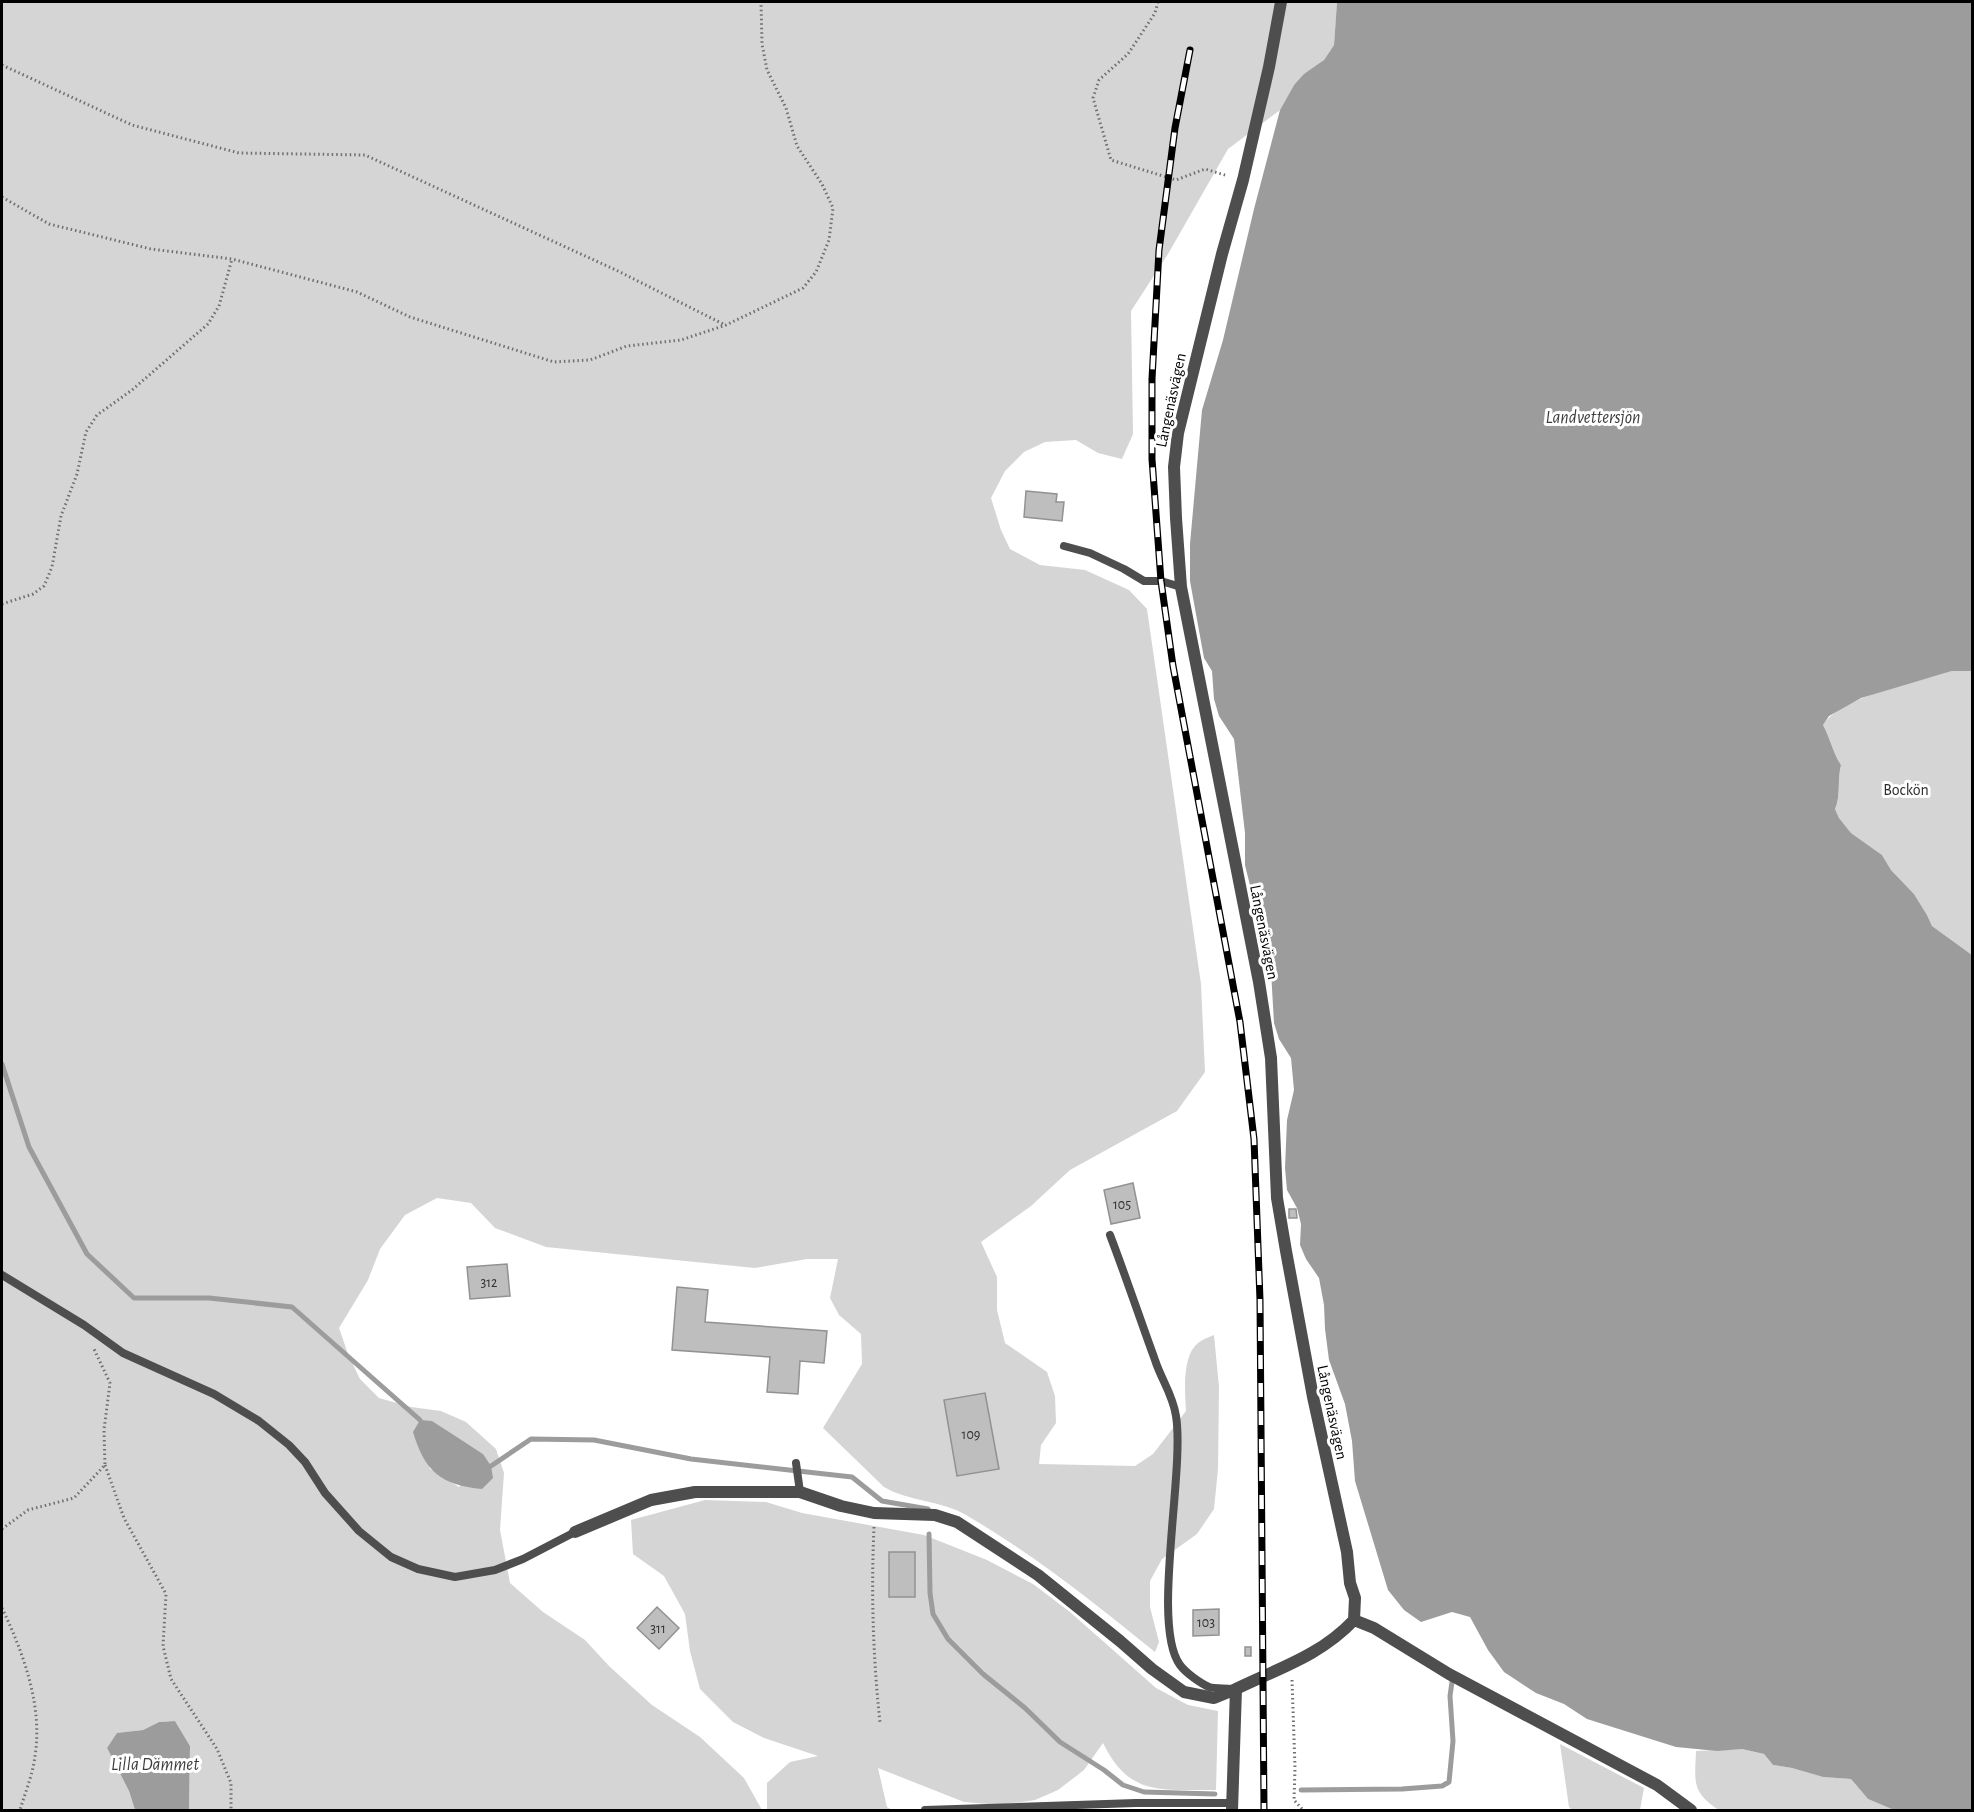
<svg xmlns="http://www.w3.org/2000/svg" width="1974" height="1812" viewBox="0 0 1974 1812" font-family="'Alegreya Sans',sans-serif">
<rect width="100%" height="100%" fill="#fff"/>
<path fill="#d5d5d5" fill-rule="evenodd" d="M2 2H1337L1334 45 1324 60 1294 85 1280 110 1228 149 1168 254 1131 311 1133 434 1122 459 1098 453 1076 440 1045 442 1024 452 1005 471 991 498 1001 530 1010 549 1040 565 1085 570 1129 590 1147 609 1201 984 1205 1072 1177 1111 1070 1170 1031 1206 981 1242 997 1277V1310L1005 1343 1047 1372 1055 1396 1056 1423 1041 1445 1039 1464 1135 1466 1153 1454 1186 1411C1185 1393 1182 1357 1197 1344 1201 1340 1209 1337 1214 1335L1219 1387 1218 1469 1214 1509 1197 1534 1162 1559 1150 1581V1607L1159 1642 1155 1652C1095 1603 1033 1554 966 1515 941 1500 909 1502 884 1487L823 1428 862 1364 861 1334 839 1315 830 1298 838 1259H807L755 1268 546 1247 495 1228 471 1203 437 1198 405 1215 380 1249 368 1280 339 1328 348 1354 360 1379 379 1398 411 1407 441 1411 466 1422 496 1449 504 1473 500 1530 510 1583 543 1612 585 1640 609 1666 652 1705 700 1737 744 1778 762 1810H189L190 1746 175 1721 159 1722 143 1730 118 1733 107 1748 129 1791 135 1810H2ZM465 1443 483 1454 459 1487 429 1468Z
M1952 671H1972V955L1932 926 1927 915 1914 894 1891 870 1882 855 1851 833 1839 818 1835 809C1841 796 1837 780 1841 765 1833 753 1830 738 1823 725 1844 694 1917 683 1952 671Z
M705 1500 766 1502 802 1513 924 1535 987 1560 1033 1584 1070 1612 1156 1688 1188 1705 1218 1711 1216 1790C1162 1789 1130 1798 1103 1743L1084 1770 1058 1790 1035 1800 999 1805 964 1802 878 1768 887 1807 892 1810H767V1783L790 1762 818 1756 764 1738 733 1722 700 1689 690 1651 685 1614 664 1576 633 1554 631 1520Z
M1560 1744 1644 1788 1640 1810H1572L1569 1807Z
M1742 1749 1764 1754 1773 1765 1792 1768 1823 1777 1851 1779 1868 1799 1894 1810H1719C1691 1792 1695 1781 1696 1751Z"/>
<path fill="#9c9c9c" d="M1337 2H1972V671H1952L1861 698 1829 716 1823 725C1830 738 1833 753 1841 765 1837 780 1841 796 1835 809L1839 818 1851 833 1882 855 1891 870 1914 894 1927 915 1932 926 1972 955V1810H1894L1868 1799 1851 1779 1823 1777 1792 1768 1773 1765 1764 1754 1742 1749 1717 1751 1676 1747 1587 1719 1564 1704 1536 1693 1504 1672 1488 1650 1470 1617 1452 1612 1421 1622 1404 1610 1388 1590 1355 1481 1352 1441 1345 1404 1329 1360 1325 1329 1324 1305 1319 1278 1306 1259 1300 1245 1301 1224 1297 1208 1287 1190 1285 1168 1287 1120 1294 1090 1291 1058 1279 1039 1274 1023 1271 971 1245 865V833L1234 739 1219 716 1214 699 1212 671 1204 658 1190 581V544L1202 410 1223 340 1254 209 1280 110 1294 85 1304 74 1324 60 1334 45Z
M420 1420 432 1421 483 1454 491 1466 493 1478 482 1489C441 1485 425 1472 413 1432Z
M175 1721 190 1746 189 1810H135L129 1791 107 1748 117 1733 143 1730 159 1722Z"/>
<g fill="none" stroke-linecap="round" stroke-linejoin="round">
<path stroke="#9c9c9c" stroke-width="5" d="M2 1064 29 1147 87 1254 134 1298H209L292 1307 420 1420
M491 1466 531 1439 594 1440 691 1459 852 1477 882 1501 928 1509
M929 1534 930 1593 933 1614 948 1639 983 1674 1025 1708 1060 1742 1104 1770 1123 1785 1144 1792 1215 1794
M1301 1790 1402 1789 1442 1786 1449 1782 1453 1741 1450 1696 1452 1682"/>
</g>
<path fill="#bebebe" stroke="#929292" stroke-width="1.5" d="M1026 491 1057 494 1056 502H1064L1062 521 1024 517Z
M1133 1183 1140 1218 1111 1224 1104 1190Z
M1289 1209H1296L1297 1218H1289Z
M507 1264 510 1296 470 1299 467 1267Z
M677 1287 708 1290 705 1322 827 1331 824 1363 800 1361 798 1394 767 1392 770 1357 672 1350Z
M985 1393 999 1469 957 1476 944 1400Z
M889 1552H915V1597H889Z
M657 1607 679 1628 659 1649 637 1628Z
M1219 1609V1635L1193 1636V1610Z
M1245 1647H1251V1656H1245Z"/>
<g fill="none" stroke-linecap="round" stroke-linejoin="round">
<path stroke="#707070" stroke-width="3" stroke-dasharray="1.5 3" stroke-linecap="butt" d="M1158 2 1155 13 1128 54 1099 80 1093 98 1111 160 1176 180 1205 169 1228 176
M2 65 132 125 239 153 365 155 618 271 725 325
M2 197 49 224 151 249 232 259 357 292 410 317 554 362 590 360 627 346 681 340 726 325 803 288 816 272 829 240 833 208 822 184 797 146 786 108 767 70 762 44 761 2
M2 604 33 594 44 586 52 567 61 516 77 474 86 432 97 415 132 390 208 324 219 306 232 259
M105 1465 124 1518 166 1594 163 1646 171 1679 217 1749 231 1783V1810
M874 1527C871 1593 873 1657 880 1723
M2 1529 28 1510 74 1498 105 1465 104 1430 110 1383 94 1349
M2 1608C23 1652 43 1706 35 1756 33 1774 25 1793 20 1810
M1292 1680 1295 1768 1294 1800 1303 1810"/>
<path stroke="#4e4e4e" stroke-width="8" d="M1064 546 1090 553 1124 569 1144 581H1161L1181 587
M1110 1235C1126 1277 1140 1319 1155 1360 1161 1379 1173 1395 1176 1416 1185 1472 1151 1626 1180 1665 1186 1673 1200 1683 1209 1687 1215 1689 1225 1688 1232 1689
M2 1275 84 1325 123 1353 214 1394 259 1421 289 1445 305 1462 325 1493 359 1531 391 1557 418 1569 455 1577 495 1570 523 1559 575 1532
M796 1463 800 1492
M925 1810 1136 1803H1231"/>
<path stroke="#4e4e4e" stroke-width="12" d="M575 1532 651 1500 695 1492H800L841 1506 874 1513 935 1515 957 1522 1038 1575 1120 1641 1152 1669 1184 1692 1214 1698 1236 1689
M1354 1620 1374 1628 1449 1674 1657 1785 1691 1810
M1232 1810 1236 1689C1279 1668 1320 1656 1354 1620L1355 1598 1350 1583 1347 1552 1313 1397 1286 1251 1277 1198 1271 1058 1259 982 1181 587 1176 518 1174 467 1178 433 1222 254 1243 180 1269 67 1281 2"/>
<g stroke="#000" stroke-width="7">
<path id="rail" d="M1190 50 1175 128 1159 250 1152 379V459L1161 581 1173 666 1240 1022 1254 1139 1260 1300 1264 1810"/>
</g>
<use href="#rail" stroke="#fff" stroke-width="4.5" stroke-dasharray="14" stroke-linecap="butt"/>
</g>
<g text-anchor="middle" stroke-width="6" stroke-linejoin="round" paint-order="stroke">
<g font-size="14" fill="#303030">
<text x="1122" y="1209">105</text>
<text x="489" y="1287">312</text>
<text x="971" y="1439">109</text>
<text x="1206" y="1627">103</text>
<text x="658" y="1633">311</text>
</g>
<g font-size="16" fill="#000" stroke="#fff">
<text transform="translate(1170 400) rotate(-78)" y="6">Långenäsvägen</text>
<text transform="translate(1265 932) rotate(79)" y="6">Långenäsvägen</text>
<text transform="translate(1333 1412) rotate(78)" y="6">Långenäsvägen</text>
</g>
<g font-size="16" fill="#2c2c2c" stroke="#fff">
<text x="1906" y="795">Bockön</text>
</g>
<g font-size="18" font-style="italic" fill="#3d3d3d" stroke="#fff">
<text x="1593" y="423">Landvettersjön</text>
<text x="155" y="1770">Lilla Dämmet</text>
</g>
</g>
<rect width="1974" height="1812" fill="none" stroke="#000000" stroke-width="6"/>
</svg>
